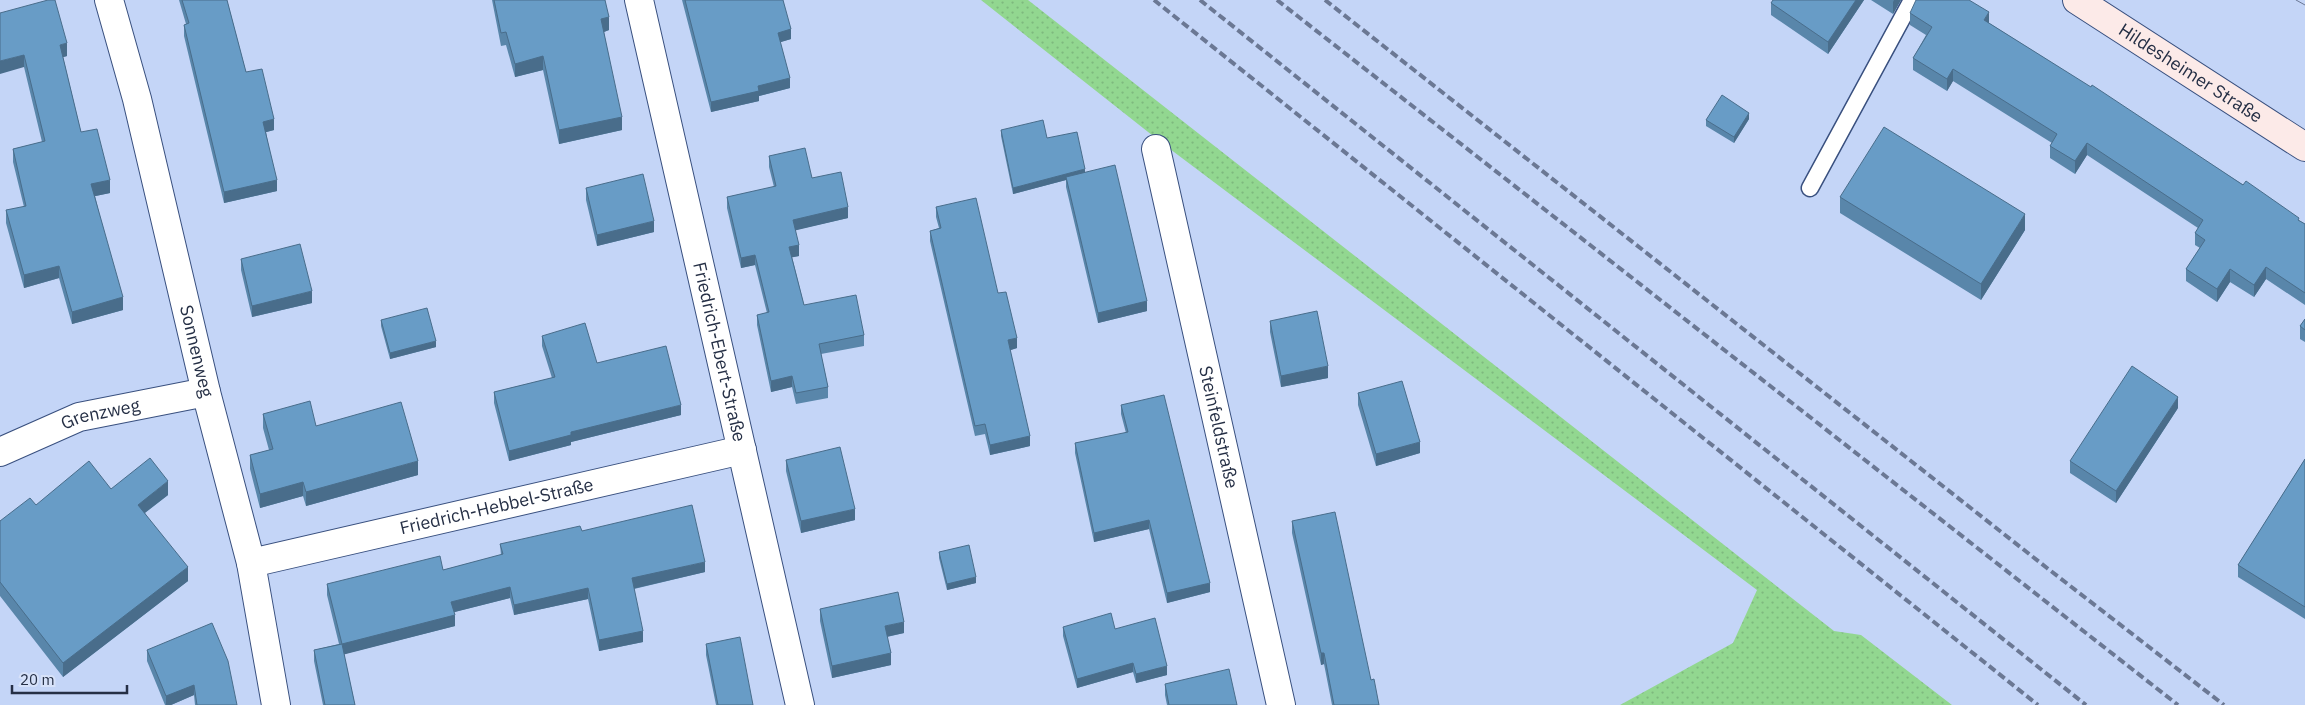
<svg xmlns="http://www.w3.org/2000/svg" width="2305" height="705" viewBox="0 0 2305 705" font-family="'IBM Plex Sans',sans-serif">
<defs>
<pattern id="grass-dots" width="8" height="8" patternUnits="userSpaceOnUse" patternTransform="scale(1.25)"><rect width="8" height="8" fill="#92d790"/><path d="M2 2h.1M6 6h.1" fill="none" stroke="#7eb97e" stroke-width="1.8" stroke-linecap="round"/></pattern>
</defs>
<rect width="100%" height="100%" fill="#c4d5f7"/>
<path fill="url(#grass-dots)" d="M981 0H1028L1834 631 1861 635 1952 705H1620L1733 643 1757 590 1162 143Z"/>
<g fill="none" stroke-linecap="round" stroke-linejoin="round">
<g stroke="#39507f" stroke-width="19">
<path id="lane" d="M1810 188 1912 0"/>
</g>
<g stroke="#39507f" stroke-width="30">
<g id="street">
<path id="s1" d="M109 0 137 99 206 392 251 563 276 705"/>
<path id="s2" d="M639 0 800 705"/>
<path id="s3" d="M1156 149 1281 705"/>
<path id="s4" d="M0 452 79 417 206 392"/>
<path id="s5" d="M251 563 742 450"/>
</g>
</g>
<g stroke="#39507f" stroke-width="30">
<g id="secondary">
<path id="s6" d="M2077 0 2305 147"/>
</g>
</g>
<use href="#lane" stroke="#fff" stroke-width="16"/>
<use href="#street" stroke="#fff" stroke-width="28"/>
<use href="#secondary" stroke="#fceae8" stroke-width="28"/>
<path stroke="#6b7894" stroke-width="1" d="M2296 0 2305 5"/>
<path stroke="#6b7894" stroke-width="4" stroke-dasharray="8 4" stroke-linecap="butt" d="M1154 0 2038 705
M1200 0 2086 705
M1277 0 2178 705
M1325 0 2047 568 2224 705"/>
</g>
<path fill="#5986aa" d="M179 0H227L246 72 274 130 266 132 277 191 224 203 184 36V25L186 24Z
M492 0H605L609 30 604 32 622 130 559 144 543 70 515 77 506 45 501 46Z
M682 0H783L791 39 780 42 790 88 759 96V101L711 112Z
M1773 0H1864L1828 54 1771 15V3Z
M1871 0H1901L1893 14Z
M0 13 67 56 63 57 81 132 110 193 95 196 123 310 72 324 59 278 24 288 6 223V210L24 207 13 162V149L42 142 24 67Z
M1910 13 1989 23 2305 224V305L2266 279 2254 297 2230 282 2217 302 2186 281V269L2200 248 2195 245V233L2198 228 2087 155 2075 174 2050 158V146L2052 143 1953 81 1947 91 1913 70V58L1926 35 1910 25Z
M1749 119 1734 143 1706 126V120Z
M1001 130 1047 138 1085 172 1147 311 1098 323 1066 187V180L1013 194 1001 136Z
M769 156 812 178 848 218 795 230 799 256 792 257 804 305 864 335V346L821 354 828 387V398L796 404 792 387 771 392 757 325V315L767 313 755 265 741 268 727 208V197L774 187 769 167Z
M586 188 654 232 597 246 586 200Z
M1840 197 2025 230 1981 300 1840 213Z
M936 207 998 293 1017 348 1010 350 1030 446 990 455 985 434 975 436 930 241V231L939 228 936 217Z
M241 259 312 303 252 317 241 270Z
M2305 319V342L2300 339V326Z
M381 320 436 347 390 359 381 326Z
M1270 321 1328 378 1281 387 1270 332Z
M542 336 597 363 681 415 571 442V445L509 461 494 403V392L552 378 542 346Z
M1358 393 1420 453 1376 466 1358 405Z
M1121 405 1210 592 1167 603 1149 529 1094 542 1075 453V443L1126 433 1121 414Z
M2178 408 2116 503 2070 473V461Z
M263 414 316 426 418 475 306 506 303 496 260 508 250 469V455L269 450 263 428Z
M2305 459V619L2238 577V565Z
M786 460 855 520 801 533 786 471Z
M111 489 168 495 145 513 188 581 63 677 0 596V521Z
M1292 521 1371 680 1379 705H1332L1324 664 1321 665 1292 533Z
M582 531 705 572 634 589 643 642 599 651 588 599 514 615 510 598 454 612 455 626 344 654 355 705H323L314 661V650L339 644 327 595V584L443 570 501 555 500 544Z
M939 552 976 583 947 590 939 558Z
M820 609 904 633 887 637 891 665 832 678 820 621Z
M1063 627 1115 629 1167 675 1136 683 1133 672 1077 688 1063 636Z
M706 644 753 705H716L706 655Z
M147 650 237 705H195L194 695 171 705H165L147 661Z
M1165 684 1237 705H1167L1165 695Z"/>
<path fill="#496d8b" d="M1856 0H1864L1828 54V42Z
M1894 0H1901L1893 14V2Z
M1989 12V25L1984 20Z
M609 17V30L601 33V19Z
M791 29V39L778 43V33Z
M67 43V56L60 58V45Z
M24 55V67L0 74V61Z
M543 56V70L515 77V64Z
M1953 69V81L1947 91V79Z
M790 78V88L759 96V101L711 112V102L758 86Z
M1749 113V119L1734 143V137Z
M622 117V130L559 144V130Z
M274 119V130L263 133V122Z
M2087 143V155L2075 174V161Z
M1085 169V175L1066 177V180L1013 194V188Z
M110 180V193L91 197V184Z
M277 180V191L224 203V192Z
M848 207V218L793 231V220Z
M2025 214V230L1981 300V284Z
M654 221V232L597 246V235Z
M799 245V256L789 258V247Z
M755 255V265L741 268V258Z
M59 266V278L24 288V275Z
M2266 267V279L2254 297V285Z
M2230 269V282L2217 302V289Z
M312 291V303L252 317V306Z
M123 297V310L72 324V312Z
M1147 301V311L1098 323V313Z
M1017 338V348L1008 351V340Z
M436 341V347L390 359V353Z
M1328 366V378L1281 387V376Z
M792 376V387L771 392V381Z
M2178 397V408L2116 503V491Z
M681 405V415L571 442V445L509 461V451L571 432Z
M1030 436V446L990 455V445Z
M1420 442V453L1376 466V454Z
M418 461V475L306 506V492Z
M168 481V495L138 518V505Z
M303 482V496L260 508V494Z
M855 509V520L801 533V521Z
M1149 520V529L1094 542V533Z
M705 562V572L632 589V578Z
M188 567V581L63 677V663Z
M976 577V583L947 590V584Z
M1210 583V592L1167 603V593Z
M510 587V598L451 613V602Z
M588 588V599L514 615V605Z
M455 615V626L342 655V644Z
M904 622V633L885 637V626Z
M643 631V642L599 651V640Z
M891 653V665L832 678V666Z
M1321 653H1324V664L1321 665Z
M1133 663V672L1077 688V679Z
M1167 666V675L1136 683V674Z
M194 685V695L171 705H166V696Z"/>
<path fill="#689cc6" stroke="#496d8b" d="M48 0H55L67 43 60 45 81 132 97 129 110 180 91 184 123 297 72 312 59 266 24 275 6 210 26 206 13 149 45 141 24 55 0 61V13Z
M182 0H227L246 72 262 69 274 119 263 122 277 180 224 192 184 25 189 23Z
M494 0H605L609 17 601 19 622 117 559 130 543 56 515 64 506 32 501 33Z
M685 0H783L791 29 778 33 790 78 758 86 759 91 711 102Z
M1773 0H1856L1828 42 1771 3Z
M1916 0H1969L1989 12 1984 20 2091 87 2092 85 2243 185 2246 181 2299 218 2298 220 2305 224V293L2266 267 2254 285 2230 269 2217 289 2186 269 2205 240 2195 233 2203 220 2087 143 2075 161 2050 146 2057 134 1953 69 1947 79 1913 58 1932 27 1910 13Z
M1722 95 1749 113 1734 137 1706 120Z
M1043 120 1047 138 1077 132 1085 169 1013 188 1001 130Z
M1884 127 2025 214 1981 284 1840 197Z
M805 148 812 178 841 172 848 207 793 220 799 245 789 247 804 305 856 295 864 335 819 344 828 387 796 393 792 376 771 381 757 315 769 312 755 255 741 258 727 197 776 186 769 156Z
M1115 165 1147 301 1098 313 1066 177Z
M643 174 654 221 597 235 586 188Z
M976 198 998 293 1006 292 1017 338 1008 340 1030 436 990 445 985 424 975 426 930 231 941 228 936 207Z
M300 244 312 291 252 306 241 259Z
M427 308 436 341 390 353 381 320Z
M1317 311 1328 366 1281 376 1270 321Z
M2305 319V330L2300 326Z
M585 323 597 363 666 346 681 405 571 432V435L509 451 494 392 555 377 542 336Z
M2132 366 2178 397 2116 491 2070 461Z
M1402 381 1420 442 1376 454 1358 393Z
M1164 395 1210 583 1167 593 1149 520 1094 533 1075 443 1128 432 1121 405Z
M310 401 316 426 401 402 418 461 306 492 303 482 260 494 250 455 273 449 263 414Z
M840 447 855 509 801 521 786 460Z
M150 458 168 481 138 505 188 567 63 663 0 582V521L30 498 36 505 89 461 111 489Z
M2305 459V607L2238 565Z
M692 505 705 562 632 578 643 631 599 640 588 588 514 605 510 587 451 602 455 615 342 644 327 584 440 556 443 570 503 554 500 544 580 526 582 531Z
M1335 512 1371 680 1374 679 1379 705H1334L1324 653H1321L1292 521Z
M969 545 976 577 947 584 939 552Z
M898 592 904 622 885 626 891 653 832 666 820 609Z
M1111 613 1115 629 1155 618 1167 666 1136 674 1133 663 1077 679 1063 627Z
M212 623 228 661 237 705H197L194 685 166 696 147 650Z
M740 637 753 705H718L706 644Z
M342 644 355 705H325L314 650Z
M1229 669 1237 705H1169L1165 684Z"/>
<g text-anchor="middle" stroke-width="4.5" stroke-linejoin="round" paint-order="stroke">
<g font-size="18" fill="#252f45" stroke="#d7e2f9">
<text dy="6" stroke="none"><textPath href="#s6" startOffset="135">Hildesheimer Straße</textPath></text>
<text dy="6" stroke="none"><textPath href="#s1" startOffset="362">Sonnenweg</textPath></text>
<text dy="6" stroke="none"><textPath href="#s2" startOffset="361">Friedrich-Ebert-Straße</textPath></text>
<text dy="6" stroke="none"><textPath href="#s4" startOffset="108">Grenzweg</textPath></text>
<text dy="6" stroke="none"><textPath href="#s3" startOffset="285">Steinfeldstraße</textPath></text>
<text dy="6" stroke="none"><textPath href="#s5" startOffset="252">Friedrich-Hebbel-Straße</textPath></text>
</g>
</g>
<path d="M12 685v8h115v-8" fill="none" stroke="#252f45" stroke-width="2.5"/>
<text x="20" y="685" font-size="15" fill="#252f45" stroke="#d7e2f9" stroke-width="4" paint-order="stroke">20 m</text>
</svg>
